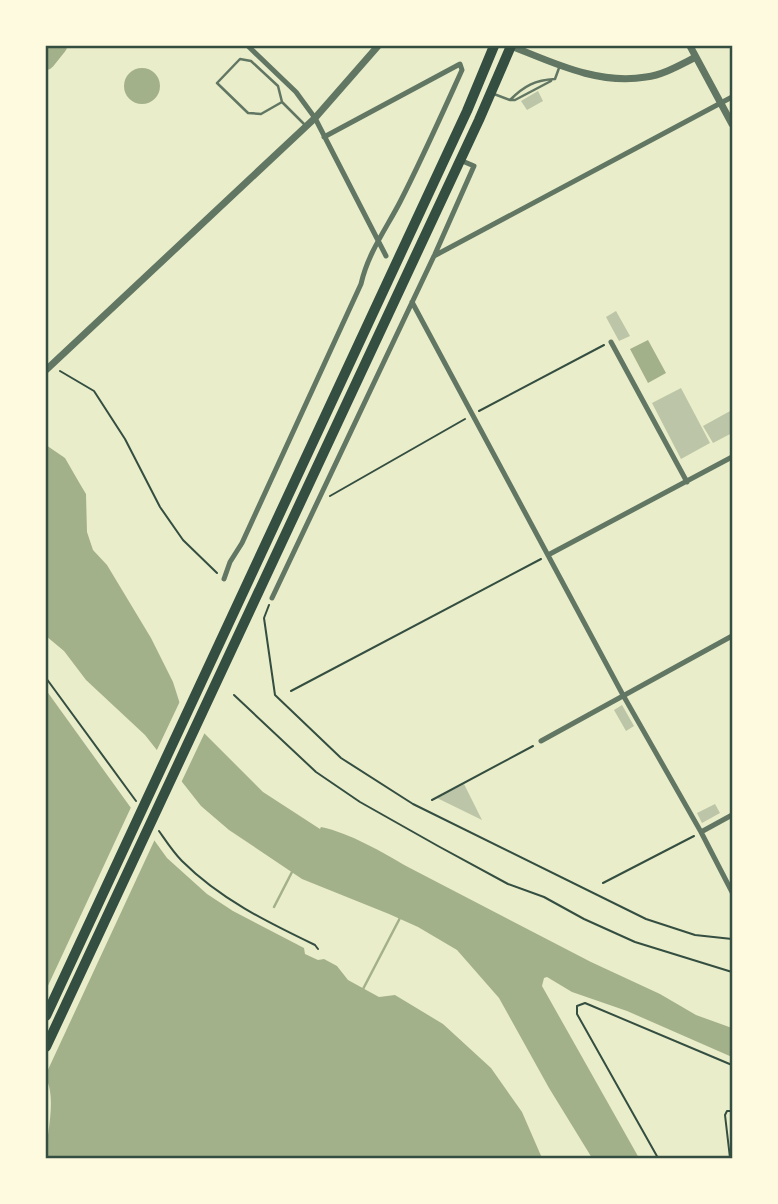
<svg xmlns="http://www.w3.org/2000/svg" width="778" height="1204" viewBox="0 0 778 1204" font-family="Manrope,sans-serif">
<rect width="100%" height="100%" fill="#e9edc9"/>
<path fill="#a3b18a" d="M124 86a18 18 0 1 1 36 0a18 18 0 1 1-36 0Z
M648 340 666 373 648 383 630 349Z
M46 445 65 458 80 484 86 494 87 532 93 550 107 565 151 638 173 682 180 704 202 731 263 792 320 829 321 827C350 833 382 852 408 867L591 962 660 994 696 1015 732 1028V1057L627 1011 572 992 547 977 544 978 542 986 639 1158H592L549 1088 499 998 457 950 418 927 389 914 302 879 229 830 201 806 145 735 86 680 64 651 46 636Z
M46 690 167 858 207 894 233 911 304 948 305 954 318 960 324 959 337 966 348 980 379 997 395 995 443 1024 491 1068 522 1112 542 1158H46C46 1134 57 1101 46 1078Z"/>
<path fill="#e9edc9" d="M182 697 206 730 180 785 155 754Z
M133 803 156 837 46 1074V990Z"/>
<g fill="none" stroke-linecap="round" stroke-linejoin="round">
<path stroke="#a3b18a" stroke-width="2.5" d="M274 907 292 872
M362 991 401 916"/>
<path stroke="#a3b18a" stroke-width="18" d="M46 61 58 46"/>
</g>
<path fill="#bcc5a7" d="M538 91 543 101 527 110 521 101Z
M616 311 630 336 619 341 606 317Z
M681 388 710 443 681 459 652 403Z
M732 410V433L713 443 703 426Z
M622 705 634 726 626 731 614 710Z
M464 784 482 820 437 798Z
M715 804 720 813 702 823 697 813Z"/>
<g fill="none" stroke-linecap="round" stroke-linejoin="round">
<path stroke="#344e41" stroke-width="2" d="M60 371 94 391 125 439 160 507 183 540 217 573
M479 411 604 345
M330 496 465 419
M269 605 264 618 275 695 341 758 413 804 646 919 695 935 732 939
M46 678 136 801
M291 691 541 559
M234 695 316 772 360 802 438 846 508 884 544 897 584 919 635 942 732 972
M432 800 533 746
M159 831C166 841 173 852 182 861 220 899 267 922 315 945L318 949
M603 883 694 836
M658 1158 577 1014V1006L585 1003 732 1065
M730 1158 725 1115 727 1111H732"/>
<path stroke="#617663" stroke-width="2.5" d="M494 94 510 100C524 86 535 80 555 79L559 68
M510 100H515L551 81
M282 102 278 86 251 61 240 59 217 83 248 113 261 114 282 102 304 124"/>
<path stroke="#617663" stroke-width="5" d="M248 46 296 92 315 118 386 256
M435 254 474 166 460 160
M412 302 623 695 701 832 732 892
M611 342 687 482
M548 555 732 457
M224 579 230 562 242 543 361 284C368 253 386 229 400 202 422 159 442 114 462 70L460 64 324 137
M272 598 434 256 732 97
M541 741 732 636
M701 832 732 815"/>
<path stroke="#617663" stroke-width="7" d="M511 46C554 63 598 85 646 77 663 75 680 65 696 57
M690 46 732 124
M46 370 315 118 378 46"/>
<path stroke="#344e41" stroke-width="10" d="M46 1016 467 111 494 46
M46 1047 479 120 511 46"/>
</g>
<rect width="778" height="1204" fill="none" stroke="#fefae0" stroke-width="94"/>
<rect x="47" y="47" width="684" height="1110" fill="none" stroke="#344e41" stroke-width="2.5"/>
</svg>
